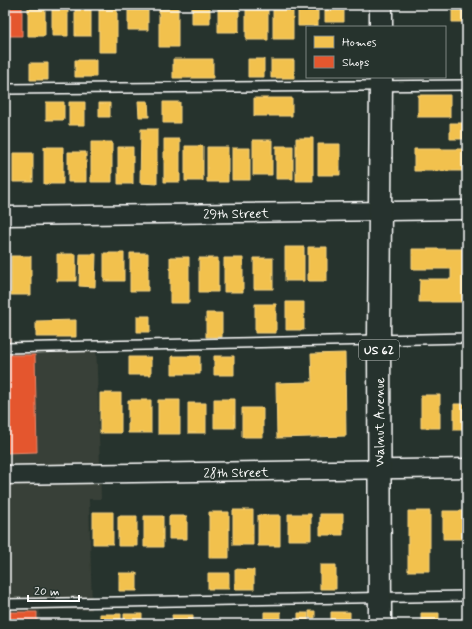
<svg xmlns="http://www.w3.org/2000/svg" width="472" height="629" viewBox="0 0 472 629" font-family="Mynerve,sans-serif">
<rect width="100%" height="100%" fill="#26332d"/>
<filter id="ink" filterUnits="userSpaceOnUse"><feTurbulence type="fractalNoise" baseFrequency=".025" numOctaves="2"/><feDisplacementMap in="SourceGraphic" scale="8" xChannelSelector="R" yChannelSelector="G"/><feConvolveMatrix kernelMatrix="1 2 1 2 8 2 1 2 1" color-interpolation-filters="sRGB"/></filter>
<g filter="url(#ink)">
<path fill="#394137" d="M5 5 12 342 96 341 101 499H89L92 610H40V624H5Z"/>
<path fill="#f2c14e" stroke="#f6d483" d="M28 5H45V36H28Z
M52 5H68V36H52Z
M75 5H91V36H75Z
M99 5H117V52H99Z
M128 5H148V30H128Z
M159 5H178V47H159Z
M192 5H210V24H192Z
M218 5H239V32H218Z
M246 5H268V40H246Z
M273 5H293V39H273Z
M298 5H318V26H298Z
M325 5H344V22H325Z
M452 5H467V22H452Z
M173 59H213V78H173Z
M248 59H264V77H248Z
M75 60H96V77H75Z
M271 60H294V78H271Z
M30 63H48V80H30Z
M418 95H450V117H418Z
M254 98H292V116H254Z
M138 101H148L149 117H139Z
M46 102H64V120H46Z
M69 102H85V125H69Z
M163 102H180V123H163Z
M99 103H110V117H99Z
M450 123H467V139H450Z
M141 129H157V184L140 183Z
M296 138H313V181H296Z
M164 139H180V182H164Z
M253 140H272V175H253Z
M91 142H112V182H91Z
M318 144H340V175H318Z
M185 146H203V181H185Z
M276 146H293V179H276Z
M44 147H63V184H44Z
M118 147H133V184H118Z
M207 147H228V182H207Z
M232 148H250V180H232Z
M414 149H464V171H414Z
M68 152H86V182H68Z
M13 153H33V182H13Z
M285 247H304V281H285Z
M308 247H327V281H308Z
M412 249H467V302H419L420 279H451V269H412Z
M104 253H124V281H104Z
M130 253H148V291H130Z
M57 254H76V281H57Z
M80 254H96L95 287 79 286Z
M11 256H31V295H11Z
M170 257H189V303H170Z
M199 258H218V292H199Z
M224 258H243V292H224Z
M254 258H273V289H254Z
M286 302H304V330H286Z
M255 304H276V333H255Z
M206 313H222V337H206Z
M137 316H150V332H137Z
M76 320V337H36V321Z
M345 353 346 436 277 438 276 383 312 382 311 354Z
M172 356H200V374H172Z
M214 356H234V375H214Z
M129 357H151V375H129Z
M100 393H121V433H100Z
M421 395H440V428H421Z
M214 399H235V428H214Z
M128 400H151V433H128Z
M158 400H180V434H158Z
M188 403H206V433H188Z
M454 404H467V430H454Z
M242 408H263V437H242Z
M233 510H253V545H233Z
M408 511H430V571H408Z
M443 511H467V539H443Z
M93 512H113V544H93Z
M209 512H229V558H209Z
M288 514H311V540H288Z
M320 514H343V535H320Z
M258 515H280V546H258Z
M118 516H137V546H118Z
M144 516H163V547H144Z
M169 516H187V539H169Z
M320 565H336V589H320Z
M235 569 254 570V589H235Z
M119 573H137V591H119Z
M208 573H229V589H208Z
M309 611H315V618H309Z
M264 612H281V624H264Z
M331 612H350V624H331Z
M298 613H308V624H298Z
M421 613H439V624H421Z
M100 614H121V624H100Z
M124 614H142V624H124Z
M172 615H193V624H173Z"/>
<path fill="#e4572e" stroke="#ec896d" d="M6 5H22V36H6Z
M5 242H8L9 318H5Z
M5 318H9V342H5Z
M5 355H35L37 452 5 453Z
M5 612H37V624H5Z"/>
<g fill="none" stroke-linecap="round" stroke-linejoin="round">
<g stroke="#fff" stroke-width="12">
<path id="lane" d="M5 89 467 85
M5 348 467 338
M5 604 467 596"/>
</g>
<g stroke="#fff" stroke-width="21">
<path id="street" d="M5 216 467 210
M5 475 467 468"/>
</g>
<g stroke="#fff" stroke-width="25">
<path id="primary" d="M381 5V27
M380 624 379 339 381 77"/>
</g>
<use href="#lane" stroke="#26332d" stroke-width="9"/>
<use href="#street" stroke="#26332d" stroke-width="18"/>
<use href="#primary" stroke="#26332d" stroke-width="22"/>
</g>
</g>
<g text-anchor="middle" stroke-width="4" stroke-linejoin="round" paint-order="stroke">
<rect fill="#26332d" stroke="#bec2c0" stroke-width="1" x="359" y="340" width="40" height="20" rx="3"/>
<g font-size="12" font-weight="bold" fill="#fff">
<text x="379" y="354">US 62</text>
</g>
<g font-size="13" fill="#fff" stroke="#26332d">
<text transform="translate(236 213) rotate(-1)" y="5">29th Street</text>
<text transform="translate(379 422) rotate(-90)" y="5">Walnut Avenue</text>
<text transform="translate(236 472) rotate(-1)" y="5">28th Street</text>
</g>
</g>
<rect width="472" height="629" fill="none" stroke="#26332d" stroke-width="20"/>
<rect x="10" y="10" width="452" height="609" fill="none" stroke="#fff" stroke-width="1.5" filter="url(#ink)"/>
<rect x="306" y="26" width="140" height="52" fill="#26332d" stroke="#7d8581"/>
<rect x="314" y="36" width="20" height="12" fill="#f2c14e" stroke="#7d8581"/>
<text x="342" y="46" font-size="12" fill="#ffffff">Homes</text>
<rect x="314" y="56" width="20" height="12" fill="#e4572e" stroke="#7d8581"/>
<text x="342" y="66" font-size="12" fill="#ffffff">Shops</text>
<path d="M28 595v6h51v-6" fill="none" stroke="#ffffff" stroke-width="2"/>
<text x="34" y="595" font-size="12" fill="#ffffff" stroke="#26332d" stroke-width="3" paint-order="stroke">20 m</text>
</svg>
